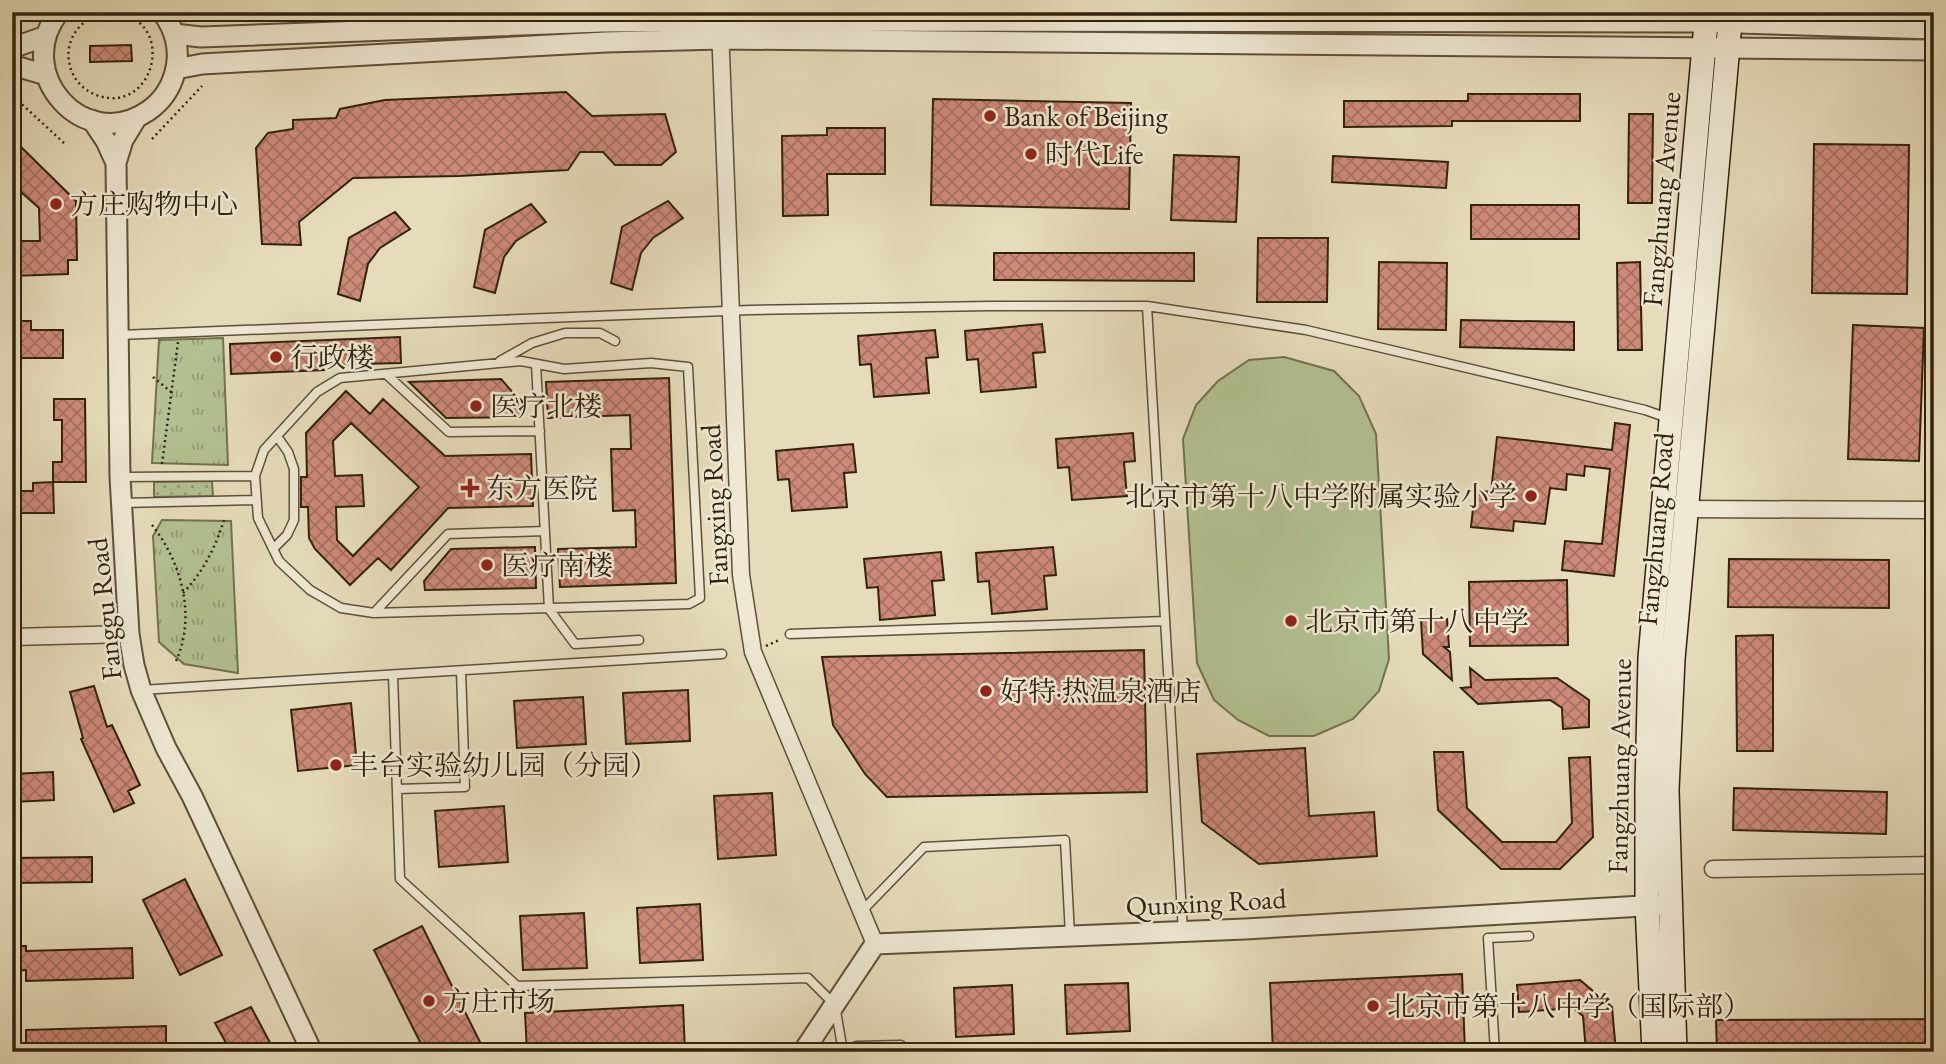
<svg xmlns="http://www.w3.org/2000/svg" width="1946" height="1064" viewBox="0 0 1946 1064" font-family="'EB Garamond','Noto Serif SC',serif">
<defs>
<pattern id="grass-dots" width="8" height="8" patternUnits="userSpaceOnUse" patternTransform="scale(1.75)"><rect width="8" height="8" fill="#b3c192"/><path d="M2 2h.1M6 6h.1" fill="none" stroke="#929c76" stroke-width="1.8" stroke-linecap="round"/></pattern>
<pattern id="park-tufts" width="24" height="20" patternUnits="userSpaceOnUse" patternTransform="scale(1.75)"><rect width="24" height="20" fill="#b3c192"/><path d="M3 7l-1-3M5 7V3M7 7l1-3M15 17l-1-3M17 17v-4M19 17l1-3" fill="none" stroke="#929c76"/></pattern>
<pattern id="building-cross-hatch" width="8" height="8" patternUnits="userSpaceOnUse" patternTransform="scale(1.75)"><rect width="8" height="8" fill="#cd8a7a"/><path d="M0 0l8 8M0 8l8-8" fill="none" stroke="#a77062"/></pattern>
</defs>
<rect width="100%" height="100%" fill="#e6dcbb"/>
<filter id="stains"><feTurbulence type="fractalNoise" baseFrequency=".00286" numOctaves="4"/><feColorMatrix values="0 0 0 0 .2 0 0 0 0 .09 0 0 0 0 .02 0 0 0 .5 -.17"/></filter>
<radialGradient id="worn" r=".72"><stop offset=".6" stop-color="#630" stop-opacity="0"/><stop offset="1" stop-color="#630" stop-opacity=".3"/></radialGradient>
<path fill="url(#grass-dots)" stroke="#727250" stroke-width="2" d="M212 481 213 496 154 497V482Z"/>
<path fill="url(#park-tufts)" stroke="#727250" stroke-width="2" d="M223 338 228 465 152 463 159 340Z
M162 520 231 521 238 673 184 664 159 642 153 536Z"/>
<path fill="#b3c192" stroke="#727250" stroke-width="2" d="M1284 357 1334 371 1359 396 1376 434 1389 659 1379 691 1353 719 1314 736H1269L1238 720 1214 700 1197 663 1183 439 1196 405 1218 381 1249 360Z"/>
<path fill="url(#building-cross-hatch)" stroke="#31220e" stroke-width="2" fill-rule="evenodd" d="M131 45 132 61 90 62V46Z
M566 92 592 116 665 114 676 152 661 165H615L603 152H580L568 170 459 176 353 178 299 222 301 245 262 244 256 148 268 133 293 129V120L336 118 340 109 385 100Z
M1468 94H1580V121H1452V126L1344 127V101H1468Z
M933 99 1131 103 1129 209 931 205Z
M1629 114H1653L1652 203H1628Z
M827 128H885V174H827L828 215 783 216 782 136 827 135Z
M12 138 76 201 77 260H68V274L12 276V241H40L39 208 12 184Z
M1814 144 1909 145 1907 294 1812 293Z
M1174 155 1239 157 1236 222 1171 220Z
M1333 156 1448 162 1446 188 1332 182Z
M668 201 683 218 653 238 641 253 632 290 611 283 622 227Z
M531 204 546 222 516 241 504 257 495 293 474 287 485 230Z
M1471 205H1579V239H1471Z
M395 212 410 229 380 248 368 264 360 301 338 294 349 238Z
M1258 238H1328L1327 302H1257Z
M994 253H1194V281L994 280Z
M1379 262 1447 263 1446 330 1378 329Z
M1640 262 1642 350H1618L1617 263Z
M1461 320 1574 322V350L1460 347Z
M14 321H31V330H63V358H12Z
M1042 324 1045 352 1033 353 1036 387 981 392 978 359 967 360 965 331Z
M1853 325 1924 328 1919 461 1848 459Z
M935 330 938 357 926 358 929 393 874 397 871 364 860 365 858 336Z
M400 337 401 363 319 365 324 370 231 374 230 344Z
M669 378 676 583 560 587 558 549 636 547 635 510 613 511 611 449H631L630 415 548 418 546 382Z
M501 379 516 396 520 417 446 418 409 382Z
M346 391 370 414 383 399 445 456 531 454 533 506 448 508 391 570 378 558 350 585 315 549 309 538 308 507H301V477H307L306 433ZM351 423 419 487 353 556 337 540 336 507 364 506 362 475 335 476 333 441Z
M54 399H85L86 482H53V462H62V420H54Z
M1615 423 1630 425 1614 576 1562 570 1565 541 1602 544 1610 469 1585 466 1584 476 1567 474 1566 490 1550 488 1545 524 1514 521 1513 531 1471 527 1475 490 1491 492 1497 437 1612 450Z
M1133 433 1135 461 1124 462 1127 496 1072 500 1069 467 1058 468 1056 439Z
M853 444 856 472 844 473 847 507 792 511 789 479 778 480 776 451Z
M53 482 54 513H12V491H33V483Z
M535 547 536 588 425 590 424 581 451 549Z
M1053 547 1056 575 1044 576 1047 609 992 614 989 581 978 582 976 553Z
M941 552 944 580 932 581 935 615 880 620 878 587 867 588 864 559Z
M1729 559 1889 560V608L1728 607Z
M1567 580 1568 645 1470 646 1469 582Z
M1447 619 1449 647H1444L1450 652 1452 680 1423 654 1421 620Z
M1773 635V751H1737L1736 636Z
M1144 650 1147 792 887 797 865 774 833 725 822 657Z
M1470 668 1485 680 1557 678 1589 700V727L1563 729 1562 708 1550 700 1478 704 1461 688 1471 687Z
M94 686 107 727 112 725 140 785 128 791 134 803 114 812 81 739 83 738 70 692Z
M688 690 690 741 626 744 623 693Z
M583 697 586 744 517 748 514 701Z
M351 703 357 765 298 771 291 710Z
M1305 748 1309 816 1374 812 1377 856 1259 864 1202 822 1197 754Z
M1434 752H1463L1467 808 1502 842H1556L1572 823 1569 758 1590 757 1593 837 1560 869H1501L1438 810Z
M53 772 54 800 12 802V774Z
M1734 788 1887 792 1886 834 1733 830Z
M772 793 776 855 718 859 714 796Z
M504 806 508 862 439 867 435 811Z
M92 857V882L12 883V858Z
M185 879 222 955 180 975 143 900Z
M700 904 703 960 640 963 637 908Z
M584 913 587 968 523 970 520 916Z
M422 926 485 1052H425L374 950Z
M12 946H26V951L132 948 133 978 26 981V970L12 971Z
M1462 974 1465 1052H1413L1412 1047 1273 1052 1270 983Z
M1580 980 1612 1007 1616 1052H1586L1583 1016 1573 1008 1519 1012 1517 985Z
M1128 983 1130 1031 1067 1034 1065 985Z
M1012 985 1014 1034 956 1037 954 988Z
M683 1005 685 1052H527L525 1013Z
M251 1007 275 1052H231L215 1023Z
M1934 1019V1052H1717L1716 1020Z
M166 1026V1052H26V1030Z"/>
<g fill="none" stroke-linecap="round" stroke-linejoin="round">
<g stroke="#5e5039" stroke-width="11">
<path id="service" d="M1147 306 1183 932
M119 335 751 310 990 306H1147L1306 330 1645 410 1668 418
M500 361 532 343 565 333H600L615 341
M521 361 564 369 651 363 688 367 700 598 689 604 374 613 341 608 310 590 279 561 258 518 255 476 264 450 317 392 340 378Z
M536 364 549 609 575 644 639 640
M386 374 449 432 540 431
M122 477 255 476
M121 503 256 500
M273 549 287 535 294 520V469L288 452 277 436
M374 613 448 534 545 531
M790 634 1165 621
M393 675 400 879 517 986 808 978 835 1005 843 1052
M141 690 722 654
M397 789 465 787 461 671
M861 912 924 847 1065 840 1070 935
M843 1051 857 1046 901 1045 905 1052
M1495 1052 1488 938 1529 936"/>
</g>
<g stroke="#5e5039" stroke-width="19">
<path id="minor" d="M720 27 741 575 753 652 875 944
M1687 509 1934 510
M12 637 129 634
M1713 869 1934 865"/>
</g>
<g stroke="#5e5039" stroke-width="23">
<path id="tertiary" d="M59 12C11 73 84 155 148 111 161 102 171 88 175 72 181 51 175 29 162 12
M174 34 201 37 601 22 720 21 1706 22 1934 29
M12 48 46 36
M12 65 46 75
M176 69 202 64 606 42 721 39 1934 50
M137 117 123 140 116 163 120 477 129 634 134 665 141 690 166 748 192 796 312 1052
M92 120 106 141 116 163
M803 1052 875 944 1245 929 1660 905"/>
</g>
<g stroke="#31220e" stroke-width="26">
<path id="secondary" d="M1654 1052 1647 906V790L1650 658 1707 12
M1675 1052 1667 790 1673 659 1731 12"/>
</g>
<path stroke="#31220e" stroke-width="2.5" stroke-dasharray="2 3.5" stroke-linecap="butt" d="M108 12C80 16 60 43 72 72 77 84 87 92 99 96 156 114 179 16 110 12
M14 97 65 144
M152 139 202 86
M153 377 171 392
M162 464 178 342
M152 525C182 563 197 618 175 663
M183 593C204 571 216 546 225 517
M766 646 779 640"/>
<use href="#service" stroke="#efe8d3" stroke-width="8"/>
<use href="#minor" stroke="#efe8d3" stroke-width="16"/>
<use href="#tertiary" stroke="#efe8d3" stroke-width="19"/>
<use href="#secondary" stroke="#efe8d3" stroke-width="23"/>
</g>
<g fill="#8f2418" stroke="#efe8d3" stroke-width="2.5">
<circle cx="990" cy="116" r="7"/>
<circle cx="1031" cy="154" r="7"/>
<circle cx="56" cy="204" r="7"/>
<circle cx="276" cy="357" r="7"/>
<circle cx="476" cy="406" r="7"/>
<path d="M466.5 477.5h7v7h7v7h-7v7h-7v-7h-7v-7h7z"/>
<circle cx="1531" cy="496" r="7"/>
<circle cx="487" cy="565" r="7"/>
<circle cx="1291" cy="621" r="7"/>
<circle cx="986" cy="691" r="7"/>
<circle cx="336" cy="765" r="7"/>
<circle cx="429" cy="1001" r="7"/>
<circle cx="1373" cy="1006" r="7"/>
</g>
<g text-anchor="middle" stroke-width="5" stroke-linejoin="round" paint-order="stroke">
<g font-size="28" fill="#31220e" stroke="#efe8d3" text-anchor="start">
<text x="1004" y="126">Bank of Beijing</text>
<text x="1045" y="164">时代Life</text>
<text x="70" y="214">方庄购物中心</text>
<text x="290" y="367">行政楼</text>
<text x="490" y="416">医疗北楼</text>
<text x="486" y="498">东方医院</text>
<text x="1517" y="506" text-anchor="end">北京市第十八中学附属实验小学</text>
<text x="501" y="575">医疗南楼</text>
<text x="1305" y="631">北京市第十八中学</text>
<text x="1000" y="701">好特·热温泉酒店</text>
<text x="350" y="775">丰台实验幼儿园（分园）</text>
<text x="443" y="1011">方庄市场</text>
<text x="1387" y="1016">北京市第十八中学（国际部）</text>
</g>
<g font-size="28" fill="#31220e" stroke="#efe8d3">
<text transform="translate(1661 199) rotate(-85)" y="10">Fangzhuang Avenue</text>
<text transform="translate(714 505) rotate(-93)" y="10">Fangxing Road</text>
<text transform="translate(1655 529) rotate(-85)" y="10">Fangzhuang Road</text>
<text transform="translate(104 609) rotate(-96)" y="10">Fanggu Road</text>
<text transform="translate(1619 766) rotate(-89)" y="10">Fangzhuang Avenue</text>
<text transform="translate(1206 902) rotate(-3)" y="10">Qunxing Road</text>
</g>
</g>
<rect width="1946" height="1064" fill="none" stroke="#e6dcbb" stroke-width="42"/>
<rect x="14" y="14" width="1918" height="1036" fill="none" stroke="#31220e" stroke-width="3.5"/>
<rect x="21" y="21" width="1904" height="1022" fill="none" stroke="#31220e" stroke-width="2"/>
<rect width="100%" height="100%" filter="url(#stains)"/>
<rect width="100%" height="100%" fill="url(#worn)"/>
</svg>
